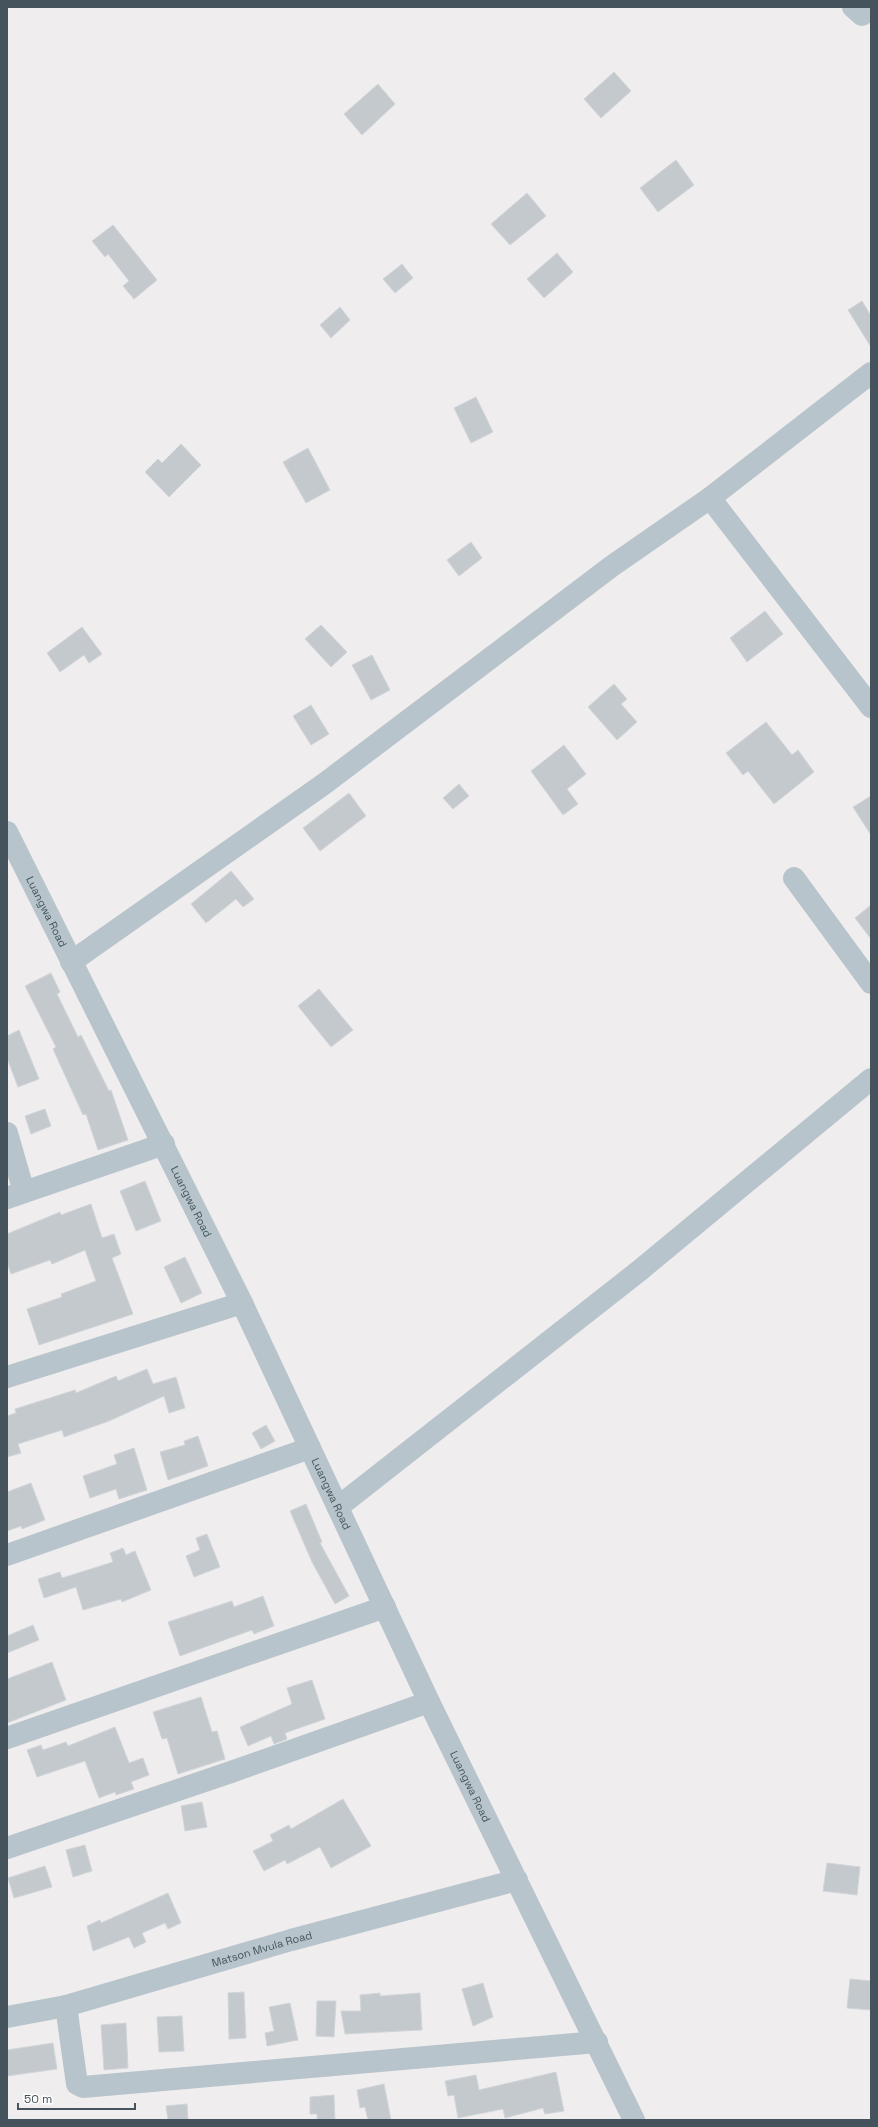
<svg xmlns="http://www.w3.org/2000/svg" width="878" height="2127" viewBox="0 0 878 2127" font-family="'Space Grotesk',sans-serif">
<rect width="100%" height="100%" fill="#f0edee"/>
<path fill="#c4c9ce" stroke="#d1d5da" d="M614 72 631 91 601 118 584 99Z
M378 84 395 104 362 135 344 114Z
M676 160 694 185 658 212 640 188Z
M527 193 546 216 510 245 491 224Z
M113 225 157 280 134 299 123 286 129 281 108 254 105 257 92 241Z
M557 253 573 272 544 298 527 279Z
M402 264 413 278 395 293 383 279Z
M862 301 871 316V347L848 310Z
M340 307 350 320 331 338 320 325Z
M476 397 493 432 471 443 454 408Z
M181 444 201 465 169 497 145 472 158 459 162 463Z
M308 448 330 490 306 503 283 462Z
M471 542 482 558 459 576 447 560Z
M765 611 783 634 747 662 730 638Z
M321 625 347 652 331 667 305 639Z
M82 627 102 654 89 663 84 655 60 672 47 653Z
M372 655 390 690 371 700 352 665Z
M614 684 627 699 621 704 637 722 617 740 588 707Z
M311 705 329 734 311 745 293 716Z
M766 722 792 755 798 750 814 772 774 804 748 771 743 775 726 753Z
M564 745 586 774 567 789 578 804 563 815 531 771Z
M459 784 469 796 453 809 443 798Z
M349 793 366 816 320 851 303 828Z
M871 796V835L853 807Z
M231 871 254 899 243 907 236 899 206 923 191 904Z
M871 905V939L855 918Z
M51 973 60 992 57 994 78 1037 81 1035 109 1091 111 1090 128 1140 98 1150 86 1114 83 1115 53 1049 56 1047 25 986Z
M319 989 353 1030 331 1047 298 1006Z
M19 1030 39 1079 18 1087 7 1058V1036Z
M45 1109 51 1126 31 1134 25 1116Z
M145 1181 161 1221 136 1231 120 1191Z
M91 1204 102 1238 114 1234 121 1254 112 1258 133 1314 39 1345 27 1309 62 1297 61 1294 96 1281 85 1250 52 1264 50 1260 11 1274 7 1262V1234L60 1212 61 1215Z
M185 1257 202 1293 181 1303 164 1267Z
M147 1369 153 1384 176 1377 185 1408 169 1413 164 1396 109 1421 64 1437 62 1430 18 1444 21 1453 7 1457V1416L16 1413 15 1409 75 1390 76 1393 116 1376 118 1381Z
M266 1425 275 1441 261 1449 252 1433Z
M198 1436 208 1466 168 1480 160 1452 185 1445 184 1441Z
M134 1448 147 1490 119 1499 116 1489 90 1498 83 1476 117 1464 114 1455Z
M31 1483 45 1520 22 1529 21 1526 7 1531V1492Z
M306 1504 322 1542 320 1543 349 1596 335 1604 312 1562 290 1511Z
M207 1534 220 1567 194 1577 186 1556 200 1550 196 1538Z
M123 1548 126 1555 135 1551 151 1590 122 1602 121 1599 83 1610 76 1587 44 1598 38 1579 60 1572 62 1578 113 1562 110 1553Z
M263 1596 274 1626 254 1634 252 1630 180 1656 168 1622 232 1601 234 1607Z
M33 1625 39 1640 7 1653V1636Z
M52 1662 66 1700 7 1723V1679Z
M312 1680 325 1719 285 1733 287 1739 274 1744 271 1736 248 1746 240 1727 292 1704 287 1688Z
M201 1697 212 1732 217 1731 225 1759 178 1774 167 1738 162 1739 153 1712Z
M115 1727 129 1763 143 1758 149 1775 131 1782 134 1789 116 1795 115 1792 99 1798 85 1761 37 1777 27 1750 41 1745 43 1750 66 1742 68 1746Z
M343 1799 371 1846 331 1868 320 1847 287 1864 285 1860 264 1871 253 1851 273 1841 270 1835 289 1825 291 1829Z
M202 1802 207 1827 185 1831 181 1806Z
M85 1845 92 1871 73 1877 66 1850Z
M827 1863 860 1867 857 1895 823 1891Z
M45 1866 52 1887 14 1898 8 1878Z
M168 1893 181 1923 168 1929 165 1923 142 1933 146 1942 134 1948 129 1937 93 1951 87 1926 100 1920 101 1923Z
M850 1979 871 1981V2010L847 2008Z
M483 1983 493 2017 473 2026 462 1989Z
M244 1992 246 2038 229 2039 228 1993Z
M380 1993V1996L420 1993 422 2030 345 2034 341 2011H361L360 1995Z
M317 2001H336L334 2037 316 2036Z
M290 2003 298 2040 267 2046 265 2033 274 2031 269 2007Z
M182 2016 184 2051 159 2052 157 2017Z
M126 2023 128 2068 104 2070 101 2025Z
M53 2043 57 2069 7 2076V2050Z
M556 2072 564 2111 545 2114 543 2108 505 2118 503 2109 458 2118 454 2095 448 2096 445 2081 476 2075 479 2090Z
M384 2084 391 2120H368L365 2107 360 2108 357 2090Z
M334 2095 335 2120H317V2114H310V2097Z
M187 2104 188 2120H168L166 2106Z"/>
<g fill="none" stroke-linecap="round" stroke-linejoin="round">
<g stroke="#b8c4cb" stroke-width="22">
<path d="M853 7 862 15 871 7"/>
<path d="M710 498 871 707"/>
<path id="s1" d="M7 832 242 1303 429 1702 634 2120"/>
<path d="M794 878 871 983"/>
<path d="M71 962 324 784 612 566 710 498 871 373"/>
<path d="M7 1133 24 1192"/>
<path d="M7 1198 164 1144"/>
<path d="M7 1377 242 1303"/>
<path d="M338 1507 639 1271 871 1079"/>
<path d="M7 1555 310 1448"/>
<path d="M7 1738 385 1607"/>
<path d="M7 1848 231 1772 429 1702"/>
<path d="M66 2006 77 2084 83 2087 597 2042"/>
<path id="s2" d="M7 2017 66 2006 291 1940 517 1880"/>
</g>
</g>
<g text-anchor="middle" stroke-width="3" stroke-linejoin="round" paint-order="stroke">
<g font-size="11" fill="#45545c" stroke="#fff">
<text dy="4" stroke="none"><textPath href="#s1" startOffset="89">Luangwa Road</textPath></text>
<text dy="4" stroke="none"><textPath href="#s1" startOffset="413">Luangwa Road</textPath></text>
<text dy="4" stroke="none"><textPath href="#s1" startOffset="737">Luangwa Road</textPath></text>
<text dy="4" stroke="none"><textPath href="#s1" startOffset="1061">Luangwa Road</textPath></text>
<text dy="4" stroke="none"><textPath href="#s2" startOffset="264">Matson Mvula Road</textPath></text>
</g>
</g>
<rect width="878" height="2127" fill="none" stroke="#45545c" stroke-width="16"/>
<path d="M18 2103v6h117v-6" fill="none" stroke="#45545c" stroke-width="2"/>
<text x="24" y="2103" font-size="12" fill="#45545c" stroke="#ffffff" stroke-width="3" paint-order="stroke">50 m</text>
</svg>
